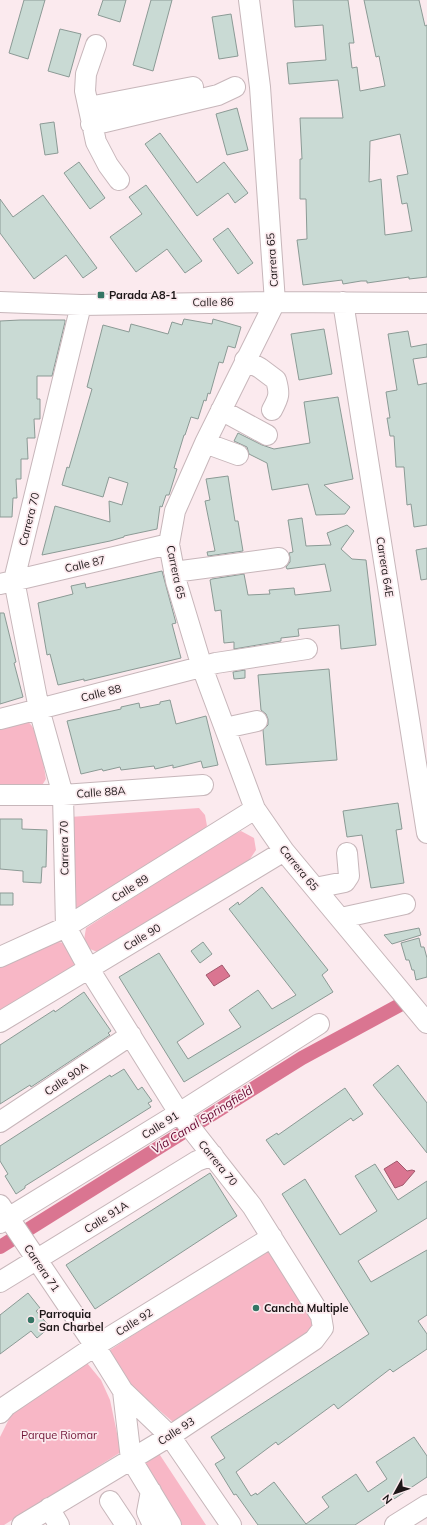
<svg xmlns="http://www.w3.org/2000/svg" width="427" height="1525" viewBox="0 0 427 1525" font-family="Mulish,sans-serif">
<rect width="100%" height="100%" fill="#fbeaee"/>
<path fill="#f8b7c6" d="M26 720C40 729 43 763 46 779L41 787H0V727Z
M199 808 205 815 207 826 201 832 76 909 70 817Z
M241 831 254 838 256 850 248 862 102 954 90 949 84 940 86 928 226 838Z
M56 941 66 944 76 959 75 967 0 1013V967Z
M270 1247 316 1319 304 1342 173 1422 124 1380 110 1350Z
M87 1363 101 1380 110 1400 121 1452 4 1525H0V1437L14 1409Z
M156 1449 206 1525H176L137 1461Z"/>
<path fill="#da7591" stroke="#a1596d" d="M222 965 230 976 214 986 206 975Z
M397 1161 407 1171 412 1170 415 1171 403 1185 395 1188 384 1169Z"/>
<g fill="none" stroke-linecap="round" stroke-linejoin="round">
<path stroke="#da7591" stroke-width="14" d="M0 1247 302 1058 409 1000"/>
</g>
<path fill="#c9dad4" stroke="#8b9a95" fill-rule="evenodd" d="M24 0H45L28 59 9 53Z
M103 0H126L120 22 98 15Z
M151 0H172L153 71 133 65Z
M293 0H348L354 43H349L352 68 357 67 360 91 385 86 379 56 376 57 364 0H419L425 26 427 25V277L409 279V277L367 283V281H361L343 284 342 280 303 285 297 240 307 239 306 199H300V159H302L300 118H343L338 80 289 84 287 63 326 60 323 25 295 27ZM400 134 408 174 397 176 402 204 407 203 412 231 385 235 381 179 369 182 370 141Z
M231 14 238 56 219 59 212 17Z
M60 29 81 34 69 77 48 71Z
M237 108 248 150 227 155 216 114Z
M54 122 58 153 45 155 40 124Z
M160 133 197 183 224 162 248 193 235 203 228 193 197 216 145 144Z
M79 162 105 198 90 209 64 173Z
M146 185 202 261 185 273 167 249 136 272 110 237 142 214 129 197Z
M43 195 97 268 83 278 66 255 34 279 0 233V199L13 217Z
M228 228 253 263 238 274 213 239Z
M184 319 212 324 213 319 241 327 235 348 228 346 223 363 219 362 210 394 208 393 206 401 204 400 198 419 191 417 185 435H184L174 468 177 469 169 495H166L162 507 160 506 157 529 124 536V537L110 541 42 555 55 506 110 522 109 501 122 505 128 483 109 477 103 497 62 485 67 467 69 468 92 389 87 387 103 325 129 332 131 324 168 334 172 322 182 325Z
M20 320H65V322L52 376H37V399H40V419H34L35 438H27L28 459H21V479H16L17 498H13L12 517H0V321Z
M324 329 332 374 299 380 291 334Z
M408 331 411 347 427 344V357L413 359 418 385 427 383V525L414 527 411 504 407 505 404 467H396L394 436H390L387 418H390L386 392 397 390 388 334Z
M338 397 353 479 324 485 350 507 345 514 316 515 308 484 272 490 267 463 249 454 247 447 234 441 238 433 262 445 274 449 310 443 304 402Z
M228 476 235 521H238L243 551 208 556 207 552 215 551 205 501 210 500 206 479Z
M302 518 306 546 331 545 327 533 347 525 354 531 341 549 352 559 366 560 376 645 341 649 339 625 298 629 299 636 281 638V641L234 649V642L224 643 221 610 215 611 210 580 212 579 244 574 248 595 270 594 269 590 294 588 295 595 331 591 325 564 287 569 286 567 290 562V557L289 553 293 552 288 520Z
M427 548V579L421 580 416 550Z
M162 571 176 623 172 624 181 658 84 681V679L58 685 50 654 47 655 38 603 73 594 71 586 85 583 86 588Z
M0 613H4L16 662 14 663 23 697 0 704Z
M329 669 337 760 266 765 263 730 268 725V719L266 714 261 710 258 675Z
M245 670V678L234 679 233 672Z
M170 700 176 724 206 716 218 765 203 768 201 761 173 768V765L155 769 154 766 121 770 120 767 103 771 102 769 81 774 67 721 121 709V707L139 703 140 708 160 704V702Z
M398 803 402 829 396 830 404 883 371 888 362 835 347 837 343 811Z
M0 819H22V829L47 830 46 867H42L41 883 23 882V871L0 869Z
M262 887 328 970 322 975 333 992 184 1082 119 977 159 953 204 1024 177 1042 188 1059 241 1027 229 1010 258 990 272 1009 296 995 229 909 238 902 239 905Z
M0 893H13V905H0Z
M419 928 421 935 392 944 384 935Z
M419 938 421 947H424L427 958V977L416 980 414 970H412L409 960H406L401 943Z
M203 942 212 954 200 963 191 951Z
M84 992 111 1031 108 1033 110 1035 31 1087 30 1085 0 1104V1045L54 1010 55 1012Z
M398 1065 427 1103V1153L373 1085Z
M124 1069 138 1090 142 1087 152 1101 148 1103 151 1107 25 1186V1188L16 1194 5 1176 8 1174 0 1161V1146L110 1075 111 1077Z
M345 1088 363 1114 353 1121 351 1118 284 1165 266 1140 277 1133 278 1135Z
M375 1164 398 1200 427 1181V1218L358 1261 371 1282 427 1250V1315L418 1321 427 1334V1349L393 1372 390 1369 338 1409 334 1404 278 1445 276 1442 236 1472 251 1496 256 1493 257 1495 274 1482 306 1524 329 1507 322 1497 356 1474 368 1492 387 1479 376 1462 414 1437 427 1456V1477L355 1525H258L236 1494 234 1495 215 1464 225 1458 211 1437 369 1334 282 1194 305 1179 340 1235 377 1211 355 1176Z
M210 1173 237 1216 95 1309 66 1265Z
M28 1293 40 1308 36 1311 50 1327 37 1338 31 1331 0 1354V1315Z"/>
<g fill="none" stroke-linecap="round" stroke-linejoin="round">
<g stroke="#c7b6ba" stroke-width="22">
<path id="minor" d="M249 0 260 87 275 302 205 443 175 511 169 544 176 581 202 667 255 809 284 851 427 1023
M96 45 86 74 85 91 96 142 108 165 119 180
M89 107 193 87
M91 124 105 122 218 95 235 87
M0 302 81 305 275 302 427 303
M343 302 427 833
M245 360 260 368 276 380C280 394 279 397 272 410
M221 410 267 435
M205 443 238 455
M174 572 279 558
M0 584 169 544
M0 719 216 663 307 649
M225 728 257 721
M0 795H63L203 785
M315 888 345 882 349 876 347 853
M341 918 405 904
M0 957 66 927 255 809
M0 1022 284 851
M0 1122 131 1035
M0 1205 95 1346 123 1391 170 1436 231 1525
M0 1223 179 1113 319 1024
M0 1282 197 1161 213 1155
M123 1391 131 1459 171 1525
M0 1413 6 1406 95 1346 272 1237
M151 1491 147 1512 153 1525
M110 1501 126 1525
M49 1508 59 1525
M22 1525 170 1436 314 1340 323 1328 321 1316 252 1206 179 1113 89 969 66 927 63 795 39 709 14 580 81 305
M395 1525 427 1505"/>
</g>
<use href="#minor" stroke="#fff" stroke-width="20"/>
</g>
<g fill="#347564" stroke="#fbeaee" stroke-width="1.5">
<rect x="97" y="291" width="8" height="8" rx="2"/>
<circle cx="256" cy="1308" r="4"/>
<circle cx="31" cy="1320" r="4"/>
</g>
<g text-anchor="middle" stroke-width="3.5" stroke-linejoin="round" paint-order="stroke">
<g font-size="11" fill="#1d1718" stroke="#fbeaee">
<text transform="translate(272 260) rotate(-94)" y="4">Carrera 65</text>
<text transform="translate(213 302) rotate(-1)" y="4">Calle 86</text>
<text transform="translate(29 519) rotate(-76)" y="4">Carrera 70</text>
<text transform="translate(85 564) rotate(-13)" y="4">Calle 87</text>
<text transform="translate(385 567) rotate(81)" y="4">Carrera 64E</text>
<text transform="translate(176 572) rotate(78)" y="4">Carrera 65</text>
<text transform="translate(101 693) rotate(-14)" y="4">Calle 88</text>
<text transform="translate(101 792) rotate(-4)" y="4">Calle 88A</text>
<text transform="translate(64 848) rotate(-91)" y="4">Carrera 70</text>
<text transform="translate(299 868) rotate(51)" y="4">Carrera 65</text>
<text transform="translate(130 888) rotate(-32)" y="4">Calle 89</text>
<text transform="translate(142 937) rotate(-31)" y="4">Calle 90</text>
<text transform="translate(66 1079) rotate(-34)" y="4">Calle 90A</text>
<text transform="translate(160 1125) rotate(-32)" y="4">Calle 91</text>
<text transform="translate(218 1163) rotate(51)" y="4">Carrera 70</text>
<text transform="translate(106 1217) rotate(-32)" y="4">Calle 91A</text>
<text transform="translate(42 1268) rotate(56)" y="4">Carrera 71</text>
<text transform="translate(134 1322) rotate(-32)" y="4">Calle 92</text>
<text transform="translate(176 1431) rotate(-33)" y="4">Calle 93</text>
</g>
<g font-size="11" font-weight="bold" fill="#1d1718" stroke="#fbeaee" text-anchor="start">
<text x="109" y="299">Parada A8-1</text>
<text x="264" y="1312">Cancha Multiple</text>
<text x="39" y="1318">Parroquia<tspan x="39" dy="13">San Charbel</tspan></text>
</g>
<g font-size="11" fill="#711638" stroke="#fbeaee">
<text x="59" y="1439">Parque Riomar</text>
</g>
<g font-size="12" font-style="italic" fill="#64042e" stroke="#fbeaee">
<text transform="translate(202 1120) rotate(-32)" y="4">Via Canal Springfield</text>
</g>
</g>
<g transform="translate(395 1493) rotate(230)" stroke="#fbeaee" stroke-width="3" paint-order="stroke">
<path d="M0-3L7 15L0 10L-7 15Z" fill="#1d1718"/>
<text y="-6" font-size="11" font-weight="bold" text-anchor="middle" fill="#1d1718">N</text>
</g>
</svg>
